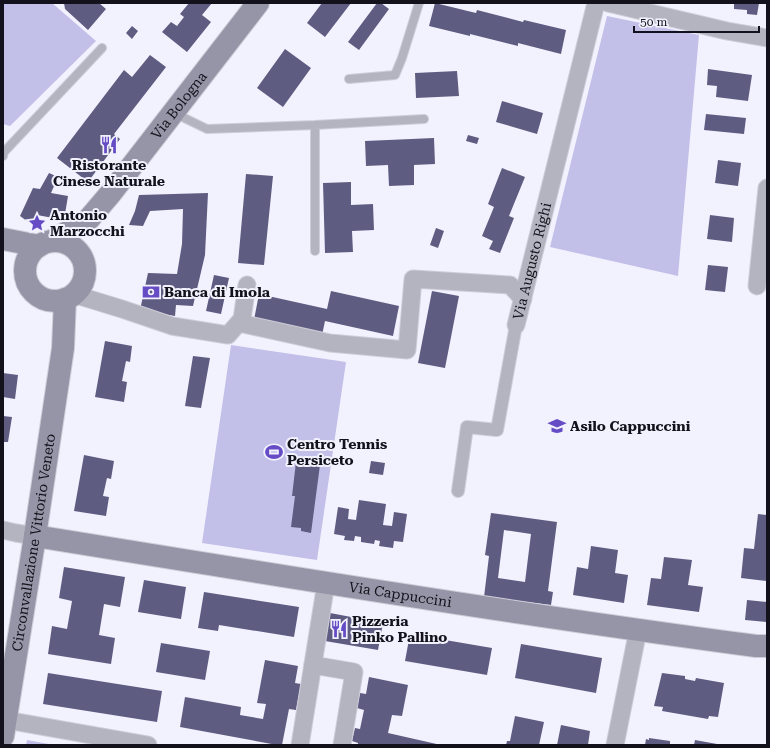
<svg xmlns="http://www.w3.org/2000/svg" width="770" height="748" viewBox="0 0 770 748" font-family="'Roboto Serif',serif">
<rect width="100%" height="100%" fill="#f2f2fe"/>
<path fill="#c2bfe8" d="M3 3H52L96 41 10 126 3 124Z
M607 16 699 35 678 276 550 247Z
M231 345 346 362 317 560 202 543Z
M27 740 54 745H26Z"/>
<path fill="#5f5c81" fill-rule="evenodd" d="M64 3H99L106 9 88 30 65 9Z
M189 3H212L202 15 211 22 187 52 162 32 171 22 177 26 184 17 180 14Z
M322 3H351L325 37 307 23Z
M377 3H381L389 9 359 50 348 42Z
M435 3 476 13 477 10 523 22 524 20 566 30 561 54 518 43V46L470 34V36L429 26Z
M734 3H759L757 15 747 14V10L734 9Z
M132 26 138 31 132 39 126 33Z
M285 49 311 68 283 107 257 88Z
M150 55 166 67 114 134 120 139 88 182 57 158 124 70 132 77Z
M708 69 752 75 748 101 716 97 717 86 707 85Z
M457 71 459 96 416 98 415 73Z
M502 101 543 113 537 134 496 122Z
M706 114 746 118 744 134 704 130Z
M468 135 479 138 477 144 466 141Z
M434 138 435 164 414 165V185L389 186 388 165 366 166 365 141Z
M718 160 741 163 738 186 715 183Z
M502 168 525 177 509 216 514 218 500 253 489 249 493 241 482 236 494 207 488 204Z
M49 173 58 177 51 193 68 196 64 220 37 215 31 224 20 216 33 188 40 189Z
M246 174 273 176 264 265 238 263Z
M351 182V205L373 204 374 230 352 231 353 252 325 253 323 183Z
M208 193 205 255 193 306 176 305 175 316 140 310 148 273 177 274 182 244 183 209 150 211 143 226 129 225 135 211 139 195Z
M710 215 734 218 732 242 707 239Z
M436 228 444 231 438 248 430 245Z
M708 265 728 267 725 292 705 290Z
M214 275 229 278 221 314 206 311Z
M331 291 399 306 393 336 325 321 321 340 253 325 259 294 327 309Z
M432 291 459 296 445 368 418 363Z
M105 341 132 346 130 362 126 361 122 381 127 382 124 402 95 397Z
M193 356 210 358 201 408 185 406Z
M3 373 18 375 15 399 3 397Z
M3 416 12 417 8 442H3Z
M84 455 114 461 111 479 107 478 103 496 109 497 106 516 74 511Z
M371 461 385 463 383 475 369 473Z
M296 462 320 465 311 533 301 531V528L291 527 295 496H292Z
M359 500 386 504 383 525 392 526 394 512 407 514 403 542 394 541 393 548 379 546 380 541 375 540 374 544 361 542V537L355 536 354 541 344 540 345 536 334 534 338 507 349 509 348 519 356 520Z
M491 513 557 522 548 591 553 592 551 605 484 597 489 556 485 555ZM504 530 531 534 525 582 498 578Z
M758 514 767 515V581L741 578 744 548 754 549Z
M591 546 618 550 615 573 628 575 624 603 573 595 577 567 588 569Z
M664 557 692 560 688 585 703 587 699 612 647 605 651 578 661 579Z
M64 567 125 577 120 607 104 604 99 635 115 638 111 664 48 654 52 626 67 629 72 601 59 598Z
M144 580 186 587 181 619 138 612Z
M204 592 299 607 294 637 219 625 218 631 198 628Z
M747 600 767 602 766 622 745 620Z
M330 613 383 623 378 650 325 641Z
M410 634 492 648 487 675 405 661Z
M161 643 210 651 205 680 156 672Z
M521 644 602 658 596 693 515 678Z
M265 660 298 666 295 683 301 684 296 710 289 709 282 745H277L180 727 185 697 241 707 240 715 263 719 266 704 257 703Z
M48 673 162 691 157 722 43 704Z
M662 673 685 676V679L695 681 696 678 724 683 718 717 709 716 708 719 662 711 663 707 654 706Z
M369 677 408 685 402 716 392 715 388 733 441 745H358V743L352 741 355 728 360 729 364 710 357 708 360 693 366 694Z
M515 716 544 722 539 745H506L507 741H510Z
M561 725 590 731 588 745H557Z
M649 738 670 741V745H645L646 739 649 740Z
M695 740 717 744V745H694Z"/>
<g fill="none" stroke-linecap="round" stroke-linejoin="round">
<g stroke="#ceceda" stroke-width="10">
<path id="service" d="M349 79 395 75 402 58 419 3
M174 113 207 129 315 125V251
M315 125 424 119
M3 156 4 152 102 48"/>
</g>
<g stroke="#ceceda" stroke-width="14">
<path id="pedestrian" d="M458 491 467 427 497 430 516 325"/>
</g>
<g stroke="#ceceda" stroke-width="19">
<g id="minor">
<path d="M608 3 727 31 767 38"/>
<path d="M757 286 767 188"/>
<path d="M73 294 122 309 172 326 228 335 242 319 247 285"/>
<path d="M239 323 330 343 407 350 413 279 510 285 523 299"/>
<path id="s1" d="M516 325 596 3"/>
<path d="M3 530 16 533 35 536"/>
<path d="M313 665 354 672 342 745"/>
<path d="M6 720 148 745"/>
<path d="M300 745 326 583"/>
<path d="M615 745 638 630"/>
</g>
</g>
<g stroke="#ceceda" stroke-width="24">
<g id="secondary">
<path d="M3 239 39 246"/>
<path id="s2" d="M52 241 88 220 111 193 258 3"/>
<circle cx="55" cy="271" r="30"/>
<path id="s3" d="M35 536C275 575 515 614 756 646H767"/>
<path id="s4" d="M3 736 35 536 63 348 65 299"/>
</g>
</g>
<use href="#service" stroke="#b4b4c0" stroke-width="8"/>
<use href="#pedestrian" stroke="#b4b4c0" stroke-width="12"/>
<use href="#minor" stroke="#b4b4c0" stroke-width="17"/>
<use href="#secondary" stroke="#9695a7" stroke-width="22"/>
</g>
<defs>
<g id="restaurant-bare" transform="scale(1.38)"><path d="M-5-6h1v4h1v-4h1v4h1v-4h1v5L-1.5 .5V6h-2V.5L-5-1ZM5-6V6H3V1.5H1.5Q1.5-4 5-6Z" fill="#654cc5" stroke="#f2f2fe" stroke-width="2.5" paint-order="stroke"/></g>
<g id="sight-bare" transform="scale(1.38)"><path d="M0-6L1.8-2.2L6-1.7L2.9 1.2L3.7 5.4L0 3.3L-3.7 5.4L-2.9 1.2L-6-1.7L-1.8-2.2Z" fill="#654cc5" stroke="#f2f2fe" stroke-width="2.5" paint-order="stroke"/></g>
<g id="bank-bare" transform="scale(1.38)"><path d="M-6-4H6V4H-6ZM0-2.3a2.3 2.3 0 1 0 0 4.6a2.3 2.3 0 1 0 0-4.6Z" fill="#654cc5" stroke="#f2f2fe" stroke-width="2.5" paint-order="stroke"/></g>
<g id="school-bare" transform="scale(1.38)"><path d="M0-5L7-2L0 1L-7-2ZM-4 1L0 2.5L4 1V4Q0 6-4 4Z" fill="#654cc5" stroke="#f2f2fe" stroke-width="2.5" paint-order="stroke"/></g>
<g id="stadium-bare" transform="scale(1.38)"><path d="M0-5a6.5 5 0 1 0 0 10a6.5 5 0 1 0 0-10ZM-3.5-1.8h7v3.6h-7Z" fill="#654cc5" stroke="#f2f2fe" stroke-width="2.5" paint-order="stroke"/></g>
</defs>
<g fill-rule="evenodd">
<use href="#restaurant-bare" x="109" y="145"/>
<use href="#sight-bare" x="37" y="223"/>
<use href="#bank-bare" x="151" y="292"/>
<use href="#school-bare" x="557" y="426"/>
<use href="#stadium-bare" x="274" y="452"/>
<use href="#restaurant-bare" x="339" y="629"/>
</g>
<g text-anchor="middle" stroke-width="4" stroke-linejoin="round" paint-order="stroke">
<g font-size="14" fill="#13121c" stroke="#f2f2fe">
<text dy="5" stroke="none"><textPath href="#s2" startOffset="188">Via Bologna</textPath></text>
<text dy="5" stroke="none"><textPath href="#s1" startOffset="66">Via Augusto Righi</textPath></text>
<text dy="5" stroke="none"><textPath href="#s4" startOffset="196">Circonvallazione Vittorio Veneto</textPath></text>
<text dy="5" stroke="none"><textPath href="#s3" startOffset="370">Via Cappuccini</textPath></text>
</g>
<g font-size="14" font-weight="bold" fill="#13121c" stroke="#f2f2fe" text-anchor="start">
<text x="109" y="170" text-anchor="middle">Ristorante<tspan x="109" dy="16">Cinese Naturale</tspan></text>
<text x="50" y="220">Antonio<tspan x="50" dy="16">Marzocchi</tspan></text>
<text x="164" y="297">Banca di Imola</text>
<text x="570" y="431">Asilo Cappuccini</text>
<text x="287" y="449">Centro Tennis<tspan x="287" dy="16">Persiceto</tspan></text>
<text x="352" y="626">Pizzeria<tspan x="352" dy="16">Pinko Pallino</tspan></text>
</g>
</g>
<rect width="770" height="748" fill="none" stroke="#13121c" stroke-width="8"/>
<path d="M634 26v6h125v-6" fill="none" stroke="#13121c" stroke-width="2"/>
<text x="640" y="26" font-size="12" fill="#13121c" stroke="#f2f2fe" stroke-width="3" paint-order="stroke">50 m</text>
</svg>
